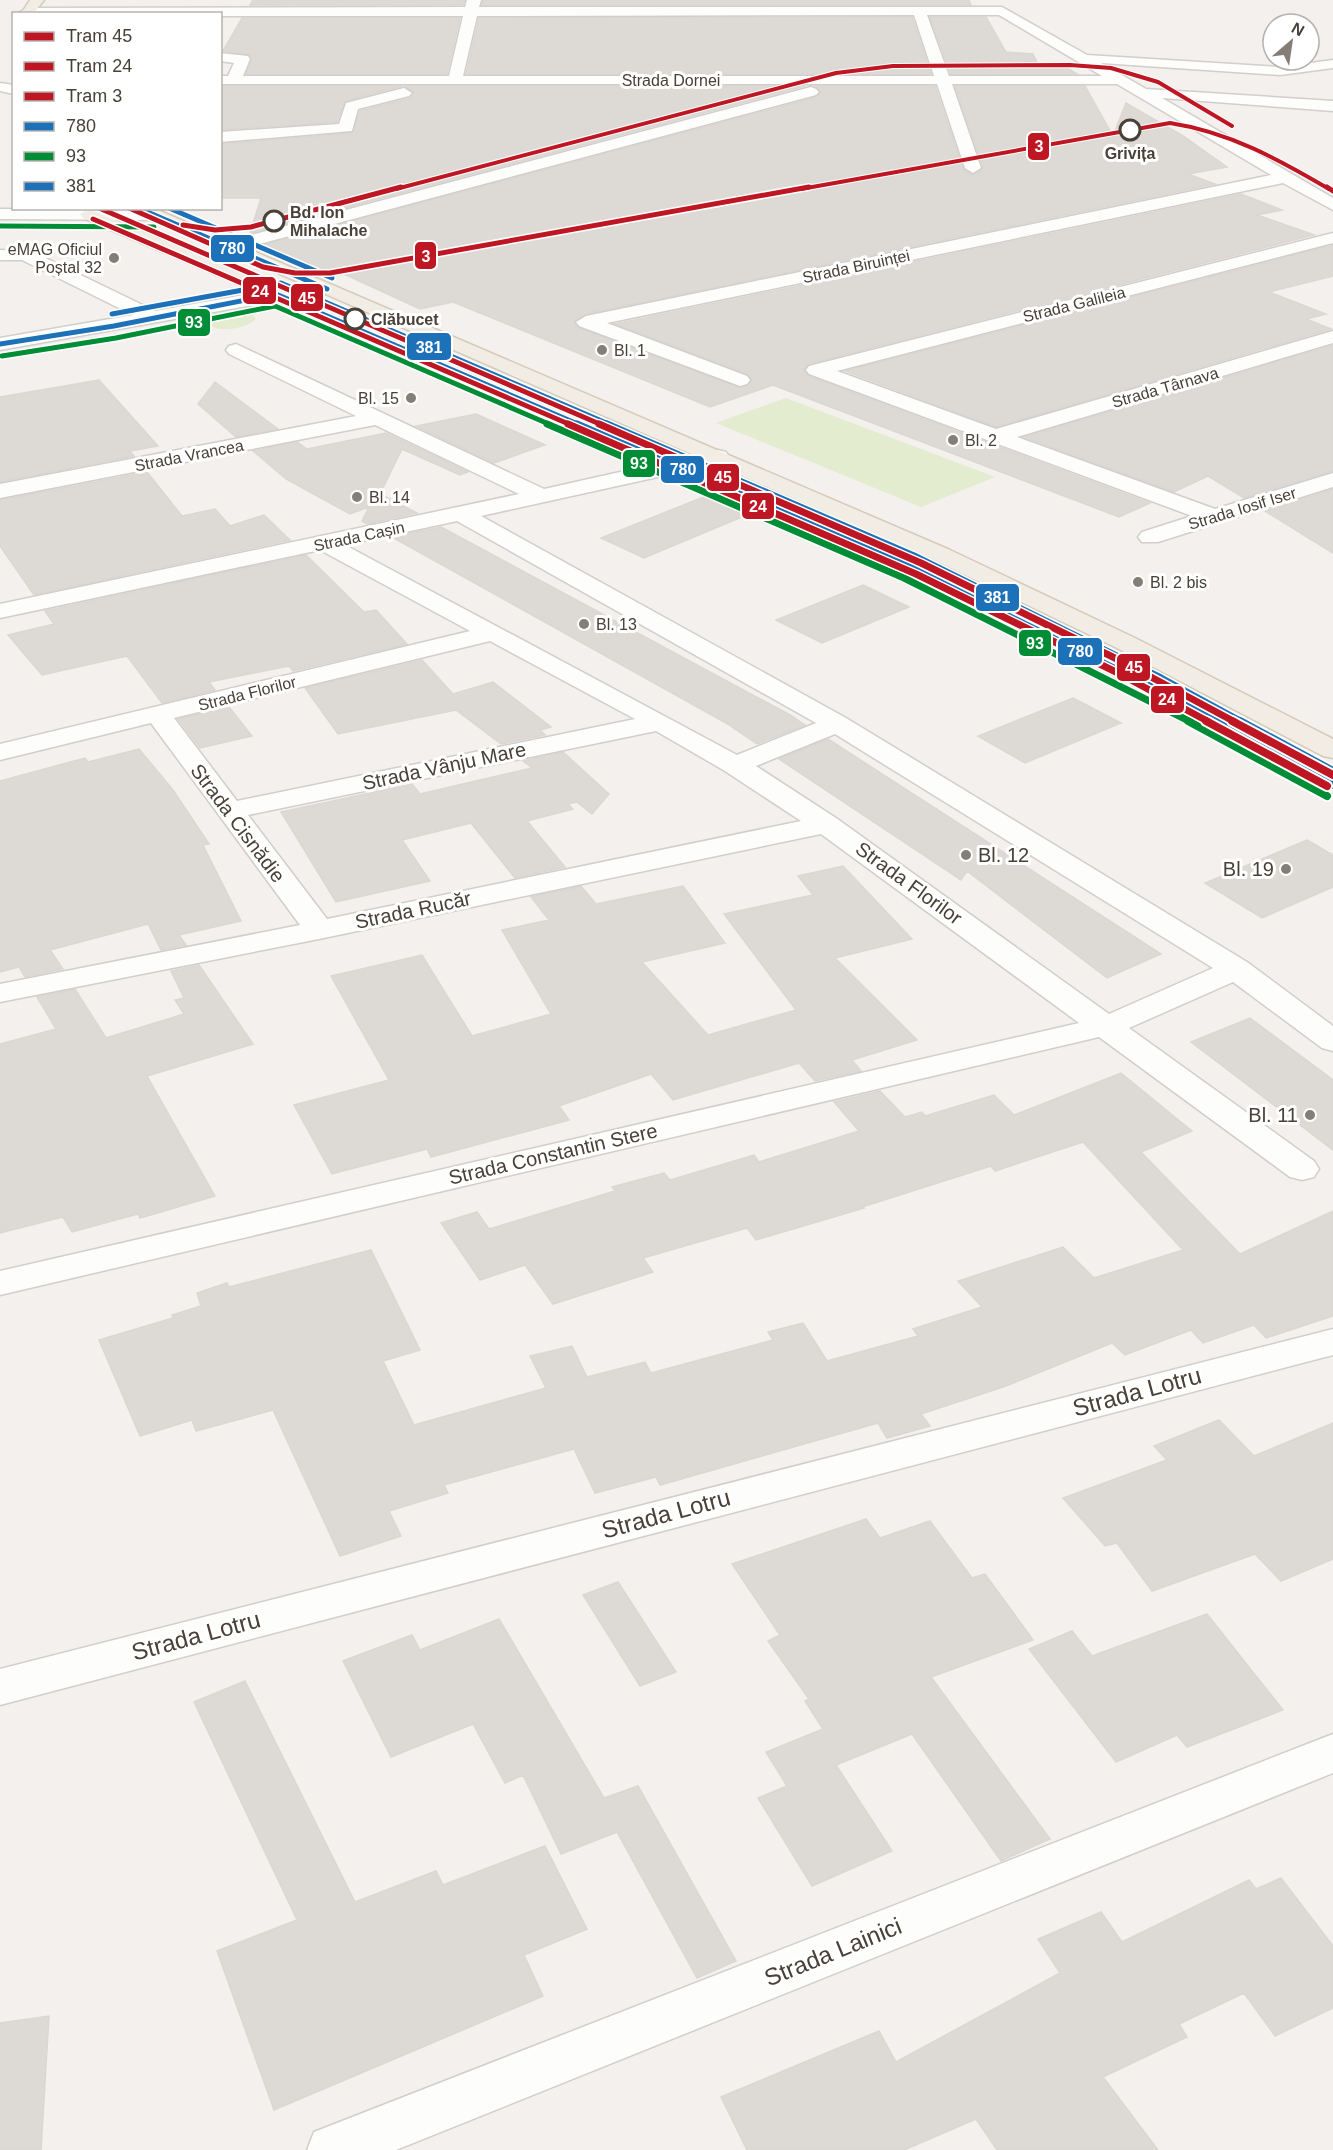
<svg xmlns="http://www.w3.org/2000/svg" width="1333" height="2150" viewBox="0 0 1333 2150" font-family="Helvetica,sans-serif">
<rect width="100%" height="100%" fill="#f3f0ed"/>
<path fill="#e3ecce" d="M234 310 251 312 256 319C244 330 214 334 203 321L209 314Z
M786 398 995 477 921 507 716 423Z"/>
<path fill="#ddd9d5" stroke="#dbd7d3" stroke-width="1.5" d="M253 0H465L463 5H250Z
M483 0H969L971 5H482Z
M912 17 931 74H466L479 18Z
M930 17H986L1006 52 1033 54 1039 67H1066L1077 74H951Z
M242 18H460L447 74H246L252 60 250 55 223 51Z
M220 86H402L345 101 337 122 220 130Z
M405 86H805L250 233 261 198H220V144L352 133 360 111 411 98 414 93Z
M815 86H935L963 169 972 175 983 167 955 86H1085L1113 136 1126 103 1183 136 1227 167 1188 174 1215 184 586 314 574 322 577 327 741 388 752 381 748 374 615 324 1241 194 1282 210 1257 215 1314 235 808 364 804 370 808 376 1150 503 1119 517 773 385 710 407 453 302 420 309 344 274 335 276 262 245 817 97 821 92Z
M1333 245V276L1269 292 1326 314 1306 319 1331 329 996 427 845 371Z
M1333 345V471L1244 498 1208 476 1174 492 1024 437Z
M99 380 158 446 130 451 134 456 0 482V397Z
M215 382 278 429 236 437 198 404Z
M476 414 545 445 494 463 416 426Z
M386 433 468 472 460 475 402 449 380 494 417 513 367 524 362 521 369 507 350 514 286 479 253 451 297 442 307 449Z
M147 472 182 516 215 509 230 526 264 515 290 540 34 595 0 546V500Z
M1333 489V553L1265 511Z
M716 492 739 503 744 516 644 558 601 538Z
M441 527 790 715 805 725 757 744 726 723 392 537Z
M306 555 364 612 376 610 407 644 293 671 289 666 209 682 215 690 162 703 127 656 42 675 8 635 54 624 45 611Z
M863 585 909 607 822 643 776 620Z
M422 660 453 694 493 682 551 727 540 730 545 735 501 744 456 710 338 734 305 688Z
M1073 698 1121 723 1025 763 978 736Z
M229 707 252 736 200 748 178 719Z
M828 739 1161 954 1107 978 967 871 961 880 779 759Z
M139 749 173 790 209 844 203 845 241 921 179 935 186 945 161 950 148 924 50 950 63 969 25 977 19 967 0 972V781L85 758 88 762Z
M563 752 609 794 592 814 577 802 568 804 573 809 527 821 565 867 515 878 471 823 402 840 430 881 336 902 281 812 412 784 420 794 532 768 523 761Z
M1307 840 1333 855V887L1262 918 1205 883Z
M843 866 912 939 835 958 917 1040 852 1060 861 1071 815 1081 799 1063 673 1100 651 1074 559 1106 569 1120 431 1157 427 1149 332 1174 294 1105 389 1080 331 976 422 955 472 1036 551 1014 502 930 549 920 531 897 581 886 596 904 683 886 725 943 642 962 708 1035 796 1010 724 914 813 895 798 876Z
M199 965 253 1044 147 1076 215 1196 140 1218 138 1214 72 1232 63 1217 0 1233V1044L56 1029 37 997 75 989 106 1038 184 1014 175 1000 184 998 171 971Z
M1250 1018 1333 1080V1150L1191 1042Z
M1121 1073 1192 1131 1141 1152 1240 1254 1333 1211V1316L1266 1338 1254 1325 1203 1343 1191 1330 1125 1355 1112 1343 1006 1386 921 1414 930 1426 887 1438 878 1423 660 1485 656 1477 595 1493 574 1449 444 1485 448 1493 389 1511 401 1536 340 1556 273 1410 196 1431 192 1420 140 1436 99 1340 173 1318 172 1315 201 1306 197 1293 227 1283 229 1287 371 1250 420 1350 383 1361 414 1425 546 1388 530 1356 572 1346 587 1377 645 1362 651 1373 773 1340 768 1332 803 1323 827 1361 918 1336 913 1329 982 1307 958 1281 1063 1247 1094 1278 1183 1250 1083 1142 995 1171 991 1166 862 1207 864 1208 756 1240 747 1228 643 1258 653 1272 553 1304 525 1265 480 1280 441 1223 477 1212 489 1229 615 1191 612 1187 664 1173 670 1180 754 1155 759 1162 859 1131 834 1102 880 1091 905 1117 922 1112 925 1116 994 1095 1014 1115Z
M1219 1420 1254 1456 1333 1423V1559L1281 1581 1255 1554 1152 1591 1117 1543 1105 1546 1063 1498 1167 1460 1154 1446Z
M866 1519 880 1538 930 1521 972 1578 985 1574 1033 1640 931 1677 1050 1839 1001 1861 912 1734 836 1765 892 1851 812 1886 758 1798 787 1786 766 1752 823 1729 805 1701 809 1699 768 1641 780 1635 732 1564Z
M618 1582 676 1672 640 1686 583 1595Z
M1207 1614 1283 1710 1187 1747 1177 1735 1116 1762 1029 1649 1072 1631 1092 1656Z
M499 1619 604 1798 638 1786 736 1961 697 1978 617 1832 561 1854 523 1775 505 1783 473 1724 391 1757 343 1661 412 1635 420 1650Z
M245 1681 355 1902 436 1871 443 1885 545 1846 587 1929 524 1955 543 1996 274 2110 217 1951 297 1920 194 1702Z
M1281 1878 1333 1946V2008L1275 2036 1244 1993 1179 2024 1187 2037 1103 2077 1158 2150H997L976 2119 904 2150H747L721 2097 879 2031 896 2062 1060 1973 1038 1939 1101 1912 1122 1942 1249 1880 1256 1889Z
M49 2016 41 2150H0V2023Z"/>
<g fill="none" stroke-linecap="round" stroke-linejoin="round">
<g stroke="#d1cecb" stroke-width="3">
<path id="minor" d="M467 0H481L479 7H1002L1087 55 1280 67 1333 60V68L1280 75 1101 63 1146 89 1333 101V111L1162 98 1333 198V210L1283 183 607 323 747 376 750 380 747 384 740 386 579 326 576 322 586 316 1271 175 1117 84H952L981 168 973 173 965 168 937 84H220V76H228L234 63 220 61V53L248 56 250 59 243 76H449L463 16H220V14L20 12 27 8 465 7ZM914 15 934 76H463L477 16ZM927 15H999L1102 76H949Z
M0 83 14 85V94L0 91Z
M811 87 816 89 819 92 816 95 233 251 227 252 218 247 221 243Z
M404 88 412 93 409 96 358 109 352 131 220 142V132L339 124 346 103Z
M0 209 154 210 163 215 154 220 0 219Z
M1333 233V243L837 371 996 429 1333 331V343L1017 437 1215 509 1333 473V487L1158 542H1142L1138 537 1142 532 1192 516 809 374 806 370 809 366Z
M0 250 31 251 155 311 320 281 329 287 320 293 0 350V338L133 315 22 260H0Z
M236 344 544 489 718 450 726 452 729 457 726 462 481 516 846 718 1247 962 1333 1026V1051L1322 1048 1233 982 1129 1028 1314 1161 1319 1169 1314 1177 1302 1180 1290 1177 1099 1037 0 1295V1271L1079 1023 821 834 319 939 0 1002V984L300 925 151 723 0 760V744L470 631 320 550 0 618V604L519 494 375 425 0 498V484L356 416 229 354 226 350 229 346ZM457 521 816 723 737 755 345 545ZM490 641 635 719 237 801 174 718ZM656 731 725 771 801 821 327 919 248 815ZM835 734 1213 968 1109 1014 836 818 756 766Z
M1333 1329V1355L0 1705V1669Z
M1333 1734V1773L396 2150H307L314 2132Z"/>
</g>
<g stroke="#d5caba" stroke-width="3">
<path id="major" d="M30 0H44L33 14H21Z
M129 208H153L950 550 1135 638 1333 739V758L1323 756 1117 648 934 560Z
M89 209 569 410 883 548 1191 698 1333 774V793L1323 791C1223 736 1122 681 1019 631 713 481 396 352 83 218L80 214Z"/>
</g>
<use href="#minor" fill="#fdfdfc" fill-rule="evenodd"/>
<use href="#major" fill="#f1ede5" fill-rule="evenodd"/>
<g stroke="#fff" stroke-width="8">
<path id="bus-1-far2" d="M138 208 327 289
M0 344 114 326 276 294 580 425"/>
</g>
<g stroke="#fff" stroke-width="10">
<path id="bus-1-far1" d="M577 424 909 567 1156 689 1217 722"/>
</g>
<g stroke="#fff" stroke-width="12">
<path id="bus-1" d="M1214 721 1333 785"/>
</g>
<g stroke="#fff" stroke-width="8">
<path id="bus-2-far2" d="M0 226 154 227
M2 356 116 338 275 306 551 425"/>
</g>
<g stroke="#fff" stroke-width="10">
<path id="bus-2-far1" d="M547 424 904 578 1191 722"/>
</g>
<g stroke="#fff" stroke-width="12">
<path id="bus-2" d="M1188 721 1327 796"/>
</g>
<g stroke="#fff" stroke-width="8">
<path id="bus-3-far2" d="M169 208 332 278
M112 314 281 283 611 425"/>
</g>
<g stroke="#fff" stroke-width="10">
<path id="bus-3-far1" d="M607 424 914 556 1161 678 1242 722"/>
</g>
<g stroke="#fff" stroke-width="12">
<path id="bus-3" d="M1240 721 1333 771"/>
</g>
<use href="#bus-1-far2" stroke="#1d71b8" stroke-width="5"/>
<use href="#bus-1-far1" stroke="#1d71b8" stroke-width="7"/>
<use href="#bus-1" stroke="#1d71b8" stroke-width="8"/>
<use href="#bus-2-far2" stroke="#008d36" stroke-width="5"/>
<use href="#bus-2-far1" stroke="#008d36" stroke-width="7"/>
<use href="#bus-2" stroke="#008d36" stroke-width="8"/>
<use href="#bus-3-far2" stroke="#1d71b8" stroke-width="5"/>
<use href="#bus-3-far1" stroke="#1d71b8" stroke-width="7"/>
<use href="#bus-3" stroke="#1d71b8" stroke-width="8"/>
<g stroke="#fff" stroke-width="8">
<path id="tram-1-far2" d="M99 208 602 425"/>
</g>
<g stroke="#fff" stroke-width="10">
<path id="tram-1-far1" d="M599 424 921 563 1123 662 1235 722"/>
</g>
<g stroke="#fff" stroke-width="12">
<path id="tram-1" d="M1232 721 1333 775"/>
</g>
<g stroke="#fff" stroke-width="8">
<path id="tram-2-far2" d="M93 219 571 425"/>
</g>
<g stroke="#fff" stroke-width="10">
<path id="tram-2-far1" d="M568 424 916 574 1118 673 1209 722"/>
</g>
<g stroke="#fff" stroke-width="12">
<path id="tram-2" d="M1206 721 1327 786"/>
</g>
<g stroke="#fff" stroke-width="6">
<path id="tram-3-far1" d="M396 189 836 73 893 66 1070 65 1111 68 1158 82 1232 126
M801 189 1170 123C1229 132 1278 159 1329 189"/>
</g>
<g stroke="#fff" stroke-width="8">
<path id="tram-3" d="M1327 187 1333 191
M129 208 263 267 295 273H330L809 187
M183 225 215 230 251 227 401 187"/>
</g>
<use href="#tram-1-far2" stroke="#be1622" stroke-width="5"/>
<use href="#tram-1-far1" stroke="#be1622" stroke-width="7"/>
<use href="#tram-1" stroke="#be1622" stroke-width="8"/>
<use href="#tram-2-far2" stroke="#be1622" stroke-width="5"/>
<use href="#tram-2-far1" stroke="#be1622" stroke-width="7"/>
<use href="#tram-2" stroke="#be1622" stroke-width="8"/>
<use href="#tram-3-far1" stroke="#be1622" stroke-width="4"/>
<use href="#tram-3" stroke="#be1622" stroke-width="5"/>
</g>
<g fill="#fff" stroke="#494138" stroke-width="3">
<circle cx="1130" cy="130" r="10"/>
<circle cx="274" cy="221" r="10"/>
<circle cx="355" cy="319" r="10"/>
</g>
<g fill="#847e77" stroke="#fff" stroke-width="2">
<circle cx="114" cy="258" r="6"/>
<circle cx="602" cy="350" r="6"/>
<circle cx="411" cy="398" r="6"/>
<circle cx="953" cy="440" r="6"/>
<circle cx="357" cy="497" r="6"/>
<circle cx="1138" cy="582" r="6"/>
<circle cx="584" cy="624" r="6"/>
<circle cx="966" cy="855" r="6"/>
<circle cx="1286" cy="869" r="6"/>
<circle cx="1310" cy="1115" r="6"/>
</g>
<g text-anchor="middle" stroke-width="6" stroke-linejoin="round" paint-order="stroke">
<g font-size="16" fill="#494138" stroke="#fff">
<text x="671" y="86">Strada Dornei</text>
<text transform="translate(856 266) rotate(-12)" y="6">Strada Biruinței</text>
<text transform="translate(1074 304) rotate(-14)" y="6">Strada Galileia</text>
<text transform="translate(1165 387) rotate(-16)" y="6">Strada Târnava</text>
<text transform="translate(189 455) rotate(-11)" y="6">Strada Vrancea</text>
<text transform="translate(1242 508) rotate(-17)" y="6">Strada Iosif Iser</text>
<text transform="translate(359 536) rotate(-12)" y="6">Strada Cașin</text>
<text transform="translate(247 693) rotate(-14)" y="6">Strada Florilor</text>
</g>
<g font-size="16" font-weight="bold" fill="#494138" stroke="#fff" text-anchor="start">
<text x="1130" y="159" text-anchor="middle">Grivița</text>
<text x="290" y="218">Bd. Ion<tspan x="290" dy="18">Mihalache</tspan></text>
<text x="371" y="325">Clăbucet</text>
</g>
<g font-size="16" fill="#494138" stroke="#fff" text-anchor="start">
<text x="102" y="255" text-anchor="end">eMAG Oficiul<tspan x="102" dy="18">Poștal 32</tspan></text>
<text x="614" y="356">Bl. 1</text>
<text x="399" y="404" text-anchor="end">Bl. 15</text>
<text x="965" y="446">Bl. 2</text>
<text x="369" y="503">Bl. 14</text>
<text x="1150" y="588">Bl. 2 bis</text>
<text x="596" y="630">Bl. 13</text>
</g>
<g font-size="20" fill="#494138" stroke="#fff">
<text transform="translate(444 766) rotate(-12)" y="7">Strada Vânju Mare</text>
<text transform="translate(238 823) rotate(53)" y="7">Strada Cisnădie</text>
<text transform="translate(909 883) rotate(36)" y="7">Strada Florilor</text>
<text transform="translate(413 910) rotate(-12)" y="7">Strada Rucăr</text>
<text transform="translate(553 1154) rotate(-13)" y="7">Strada Constantin Stere</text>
</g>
<g font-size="20" fill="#494138" stroke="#fff" text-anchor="end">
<text x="978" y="862" text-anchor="start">Bl. 12</text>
<text x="1274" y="876">Bl. 19</text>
<text x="1298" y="1122">Bl. 11</text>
</g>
<g font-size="24" fill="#494138" stroke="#fff">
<text transform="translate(1137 1392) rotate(-15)" y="8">Strada Lotru</text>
<text transform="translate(666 1514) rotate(-15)" y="8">Strada Lotru</text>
<text transform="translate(196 1636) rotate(-15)" y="8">Strada Lotru</text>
<text transform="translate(833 1952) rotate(-22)" y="8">Strada Lainici</text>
</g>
</g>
<g stroke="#fff" stroke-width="2">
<rect x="1027" y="132" width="23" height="29" rx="6" fill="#be1622"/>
<rect x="210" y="234" width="45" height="29" rx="6" fill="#1d71b8"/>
<rect x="414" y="241" width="23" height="29" rx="6" fill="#be1622"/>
<rect x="242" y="276" width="35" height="29" rx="6" fill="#be1622"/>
<rect x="290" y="283" width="34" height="29" rx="6" fill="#be1622"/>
<rect x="177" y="308" width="34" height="29" rx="6" fill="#008d36"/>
<rect x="406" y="332" width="46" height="29" rx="6" fill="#1d71b8"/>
<rect x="622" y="449" width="34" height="29" rx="6" fill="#008d36"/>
<rect x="660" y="455" width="45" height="29" rx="6" fill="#1d71b8"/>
<rect x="706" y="463" width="34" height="29" rx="6" fill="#be1622"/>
<rect x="741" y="492" width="34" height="28" rx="6" fill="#be1622"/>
<rect x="975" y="583" width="45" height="29" rx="6" fill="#1d71b8"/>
<rect x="1018" y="629" width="34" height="28" rx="6" fill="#008d36"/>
<rect x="1057" y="637" width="46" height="29" rx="6" fill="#1d71b8"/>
<rect x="1116" y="653" width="35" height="29" rx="6" fill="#be1622"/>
<rect x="1150" y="685" width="35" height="29" rx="6" fill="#be1622"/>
</g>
<g font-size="16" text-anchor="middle" font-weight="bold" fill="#fff">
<text x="1039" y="152">3</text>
<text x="232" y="254">780</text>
<text x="426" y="262">3</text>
<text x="260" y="297">24</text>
<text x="307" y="304">45</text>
<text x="194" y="328">93</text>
<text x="429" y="353">381</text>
<text x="639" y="469">93</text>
<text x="683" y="475">780</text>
<text x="723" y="483">45</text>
<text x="758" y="512">24</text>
<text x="997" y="603">381</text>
<text x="1035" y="649">93</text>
<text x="1080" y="657">780</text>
<text x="1134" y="673">45</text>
<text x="1167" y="705">24</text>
</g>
<rect x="12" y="12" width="210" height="198" fill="#ffffff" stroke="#b6b3af" stroke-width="1.5"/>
<rect x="24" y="32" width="30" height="9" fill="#be1622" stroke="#b6b3af" stroke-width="1.5"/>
<text x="66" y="42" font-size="18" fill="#494138">Tram 45</text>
<rect x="24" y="62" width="30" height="9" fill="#be1622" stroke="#b6b3af" stroke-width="1.5"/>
<text x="66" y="72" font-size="18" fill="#494138">Tram 24</text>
<rect x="24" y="92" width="30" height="9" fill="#be1622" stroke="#b6b3af" stroke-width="1.5"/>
<text x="66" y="102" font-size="18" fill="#494138">Tram 3</text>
<rect x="24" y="122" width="30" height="9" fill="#1d71b8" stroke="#b6b3af" stroke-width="1.5"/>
<text x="66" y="132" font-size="18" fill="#494138">780</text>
<rect x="24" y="152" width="30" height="9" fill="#008d36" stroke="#b6b3af" stroke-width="1.5"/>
<text x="66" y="162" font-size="18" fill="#494138">93</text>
<rect x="24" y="182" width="30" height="9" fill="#1d71b8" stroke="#b6b3af" stroke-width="1.5"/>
<text x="66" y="192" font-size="18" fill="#494138">381</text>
<g transform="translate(1291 42) rotate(29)"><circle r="28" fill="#ffffff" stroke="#b6b3af" stroke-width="1.5"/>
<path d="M0-4.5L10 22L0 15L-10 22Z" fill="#847e77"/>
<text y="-9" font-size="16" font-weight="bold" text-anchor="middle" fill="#494138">N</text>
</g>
</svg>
